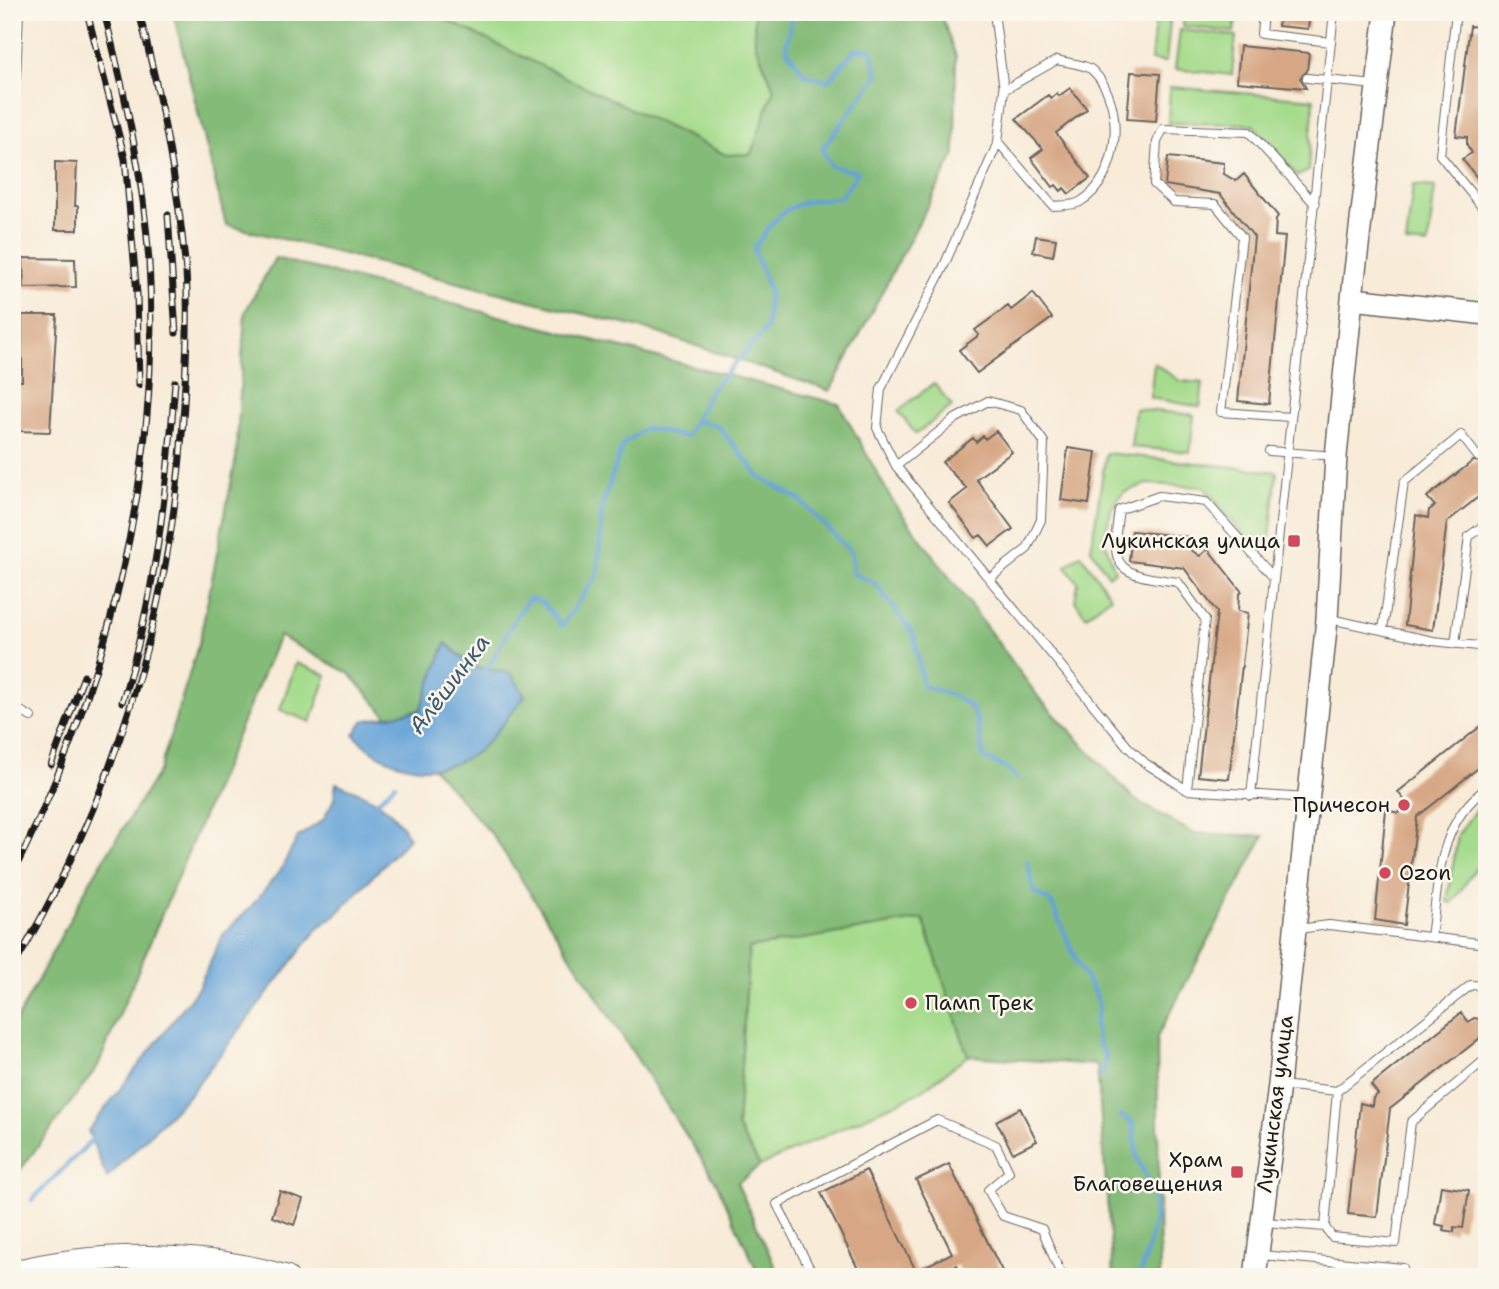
<svg xmlns="http://www.w3.org/2000/svg" width="1499" height="1289" viewBox="0 0 1499 1289" font-family="'Shantell Sans',sans-serif">
<rect width="100%" height="100%" fill="#fbf7ec"/>
<filter id="ink" filterUnits="userSpaceOnUse"><feTurbulence type="fractalNoise" baseFrequency=".0143" numOctaves="2"/><feDisplacementMap in="SourceGraphic" scale="14" xChannelSelector="R" yChannelSelector="G"/><feConvolveMatrix kernelMatrix="1 2 1 2 8 2 1 2 1" color-interpolation-filters="sRGB"/></filter>
<filter id="wash" filterUnits="userSpaceOnUse"><feTurbulence type="fractalNoise" baseFrequency=".00686" numOctaves="4" result="noise"/><feDisplacementMap in="SourceGraphic" scale="28" xChannelSelector="R" yChannelSelector="G"/><feGaussianBlur stdDeviation="1.57" result="paint"/><feColorMatrix in="noise" values="0 0 0 0 0 0 0 0 0 0 0 0 0 0 0 0 0 1.4 0 .05"/><feComposite in="paint" operator="in"/></filter>
<g filter="url(#wash)">
<rect width="100%" height="100%" fill="#f8ebd8"/>
<path fill="#a5db8c" stroke="#607c54" stroke-width="2" d="M430 12H754L755 43 774 89 751 154 726 155Z
M1156 12H1171L1166 62 1151 60Z
M1184 12H1237L1234 32 1183 26Z
M1180 30 1236 36 1232 75 1175 69Z
M1170 87 1314 99 1308 171 1298 176 1252 124 1168 123Z
M1413 185 1435 187 1428 245 1406 243Z
M1154 363 1180 381 1203 383 1200 407 1150 398Z
M934 383 952 406 916 434 898 411Z
M1135 409 1194 415 1190 452 1131 447Z
M1106 453 1277 472 1269 548 1257 551 1204 487 1147 484 1124 492 1112 507 1104 539 1115 571 1109 576 1091 549Z
M1081 554 1111 597 1086 616 1075 601 1078 583 1066 566Z
M296 663 327 675 311 722 280 710Z
M1476 809 1487 817V852L1452 903 1447 902 1458 835Z
M923 919 968 1056 920 1092 760 1166 737 1127 749 948Z"/>
<path fill="#84bb78" stroke="#506c4a" stroke-width="2" d="M173 12H430L726 155 751 154 774 89 755 43 754 12H940L956 56 955 154 830 391 652 331 226 225Z
M275 258 839 404 892 500 1040 699 1134 799 1193 833 1264 836 1157 1037 1160 1277H1113L1097 1065 968 1056 923 919 749 948 737 1127 760 1166 737 1183 780 1277H760L715 1180 494 837 350 674 279 636 98 1066 12 1181V1029L89 883 160 769 200 639 236 458 245 312Z"/>
<path fill="#65a3d7" stroke="#40607a" stroke-width="2" d="M446 643 473 667 511 673 525 696C510 713 495 737 478 751 437 781 386 769 354 735L363 721 420 710Z
M336 783C371 797 390 803 409 838L337 914 319 927 189 1095 107 1178 88 1131 198 988 223 934 250 908 280 871 298 837 323 820 334 799Z"/>
<g fill="none" stroke-linecap="round" stroke-linejoin="round">
<path stroke="#65a3d7" stroke-width="4.5" d="M696 421 717 425 760 477 800 500 852 553 853 574 875 583 914 635 923 686C976 703 975 701 983 757L1006 768 1017 779
M484 672C502 648 510 621 530 598L543 603 562 626 598 574 602 506 623 444 646 428 686 437 710 391 767 328 769 290 754 249C779 209 792 200 840 198L858 172 831 166 822 149 878 75 871 49 855 50 828 81 804 74 786 48 793 12
M376 803 395 784
M1027 861 1034 892 1051 902 1079 966 1096 995 1099 1009 1095 1023 1098 1043 1106 1056 1102 1074
M1121 1116 1133 1123 1137 1158 1154 1193 1155 1222 1140 1277
M32 1200 96 1136"/>
</g>
<g id="blocks">
<path fill="#d7a785" d="M1280 12H1310L1308 29 1278 26Z
M1470 26 1487 28V190L1462 159 1472 153 1467 145V137L1456 136Z
M1240 46 1309 53 1307 71 1300 78 1306 88 1237 82Z
M1131 72 1160 74 1156 121 1127 119Z
M1070 88 1087 109 1056 133 1090 178 1069 194 1064 188 1061 191 1056 185 1053 187 1031 158 1043 149 1016 119 1048 95 1051 98 1057 93 1059 96Z
M1168 157 1224 163V174L1236 181 1244 174 1278 216 1276 219 1275 236 1285 237 1269 404 1238 401 1254 237 1220 194 1165 185Z
M55 162 77 163 75 206H78V230H55Z
M1036 236 1056 239 1053 256 1033 252Z
M23 258 75 259 76 287 24 288Z
M1033 293 1052 318 977 373 959 350 979 335 975 330 1008 306 1011 310Z
M22 315H57L50 432 17 431 18 381H22Z
M996 431 1012 452 976 479 1013 529 990 546 981 535 976 538 949 503 967 489 942 462 973 438 976 442 983 436 985 439Z
M1068 448 1096 452 1089 504 1061 500Z
M1487 449V490L1447 522 1433 630 1405 625 1416 515 1428 518 1429 510 1435 506 1427 497 1473 461 1482 462 1483 452Z
M1132 531 1188 537V548L1200 556 1208 549 1242 592 1239 594 1238 611 1248 613 1229 779 1198 776 1217 612 1184 568 1129 561Z
M1487 721V761L1417 817 1404 925 1375 920 1386 810 1399 813V805L1405 801 1398 792Z
M1461 1013 1468 1022 1474 1018 1487 1020V1039H1479L1390 1109 1377 1217 1348 1214 1360 1103 1372 1106 1373 1098 1378 1094 1371 1085Z
M1020 1108 1037 1141 1013 1153 996 1121Z
M949 1164 1005 1277H963L957 1265 933 1277H862L821 1193 866 1170 916 1271 952 1253 916 1180Z
M1441 1186 1469 1190 1463 1228 1454 1227V1232L1443 1230 1444 1226 1435 1224Z
M280 1191 303 1199 294 1225 272 1217Z"/>
</g>
</g>
<g filter="url(#ink)">
<use href="#blocks" fill-opacity="0" stroke="#69645e" stroke-width="2"/>
<g fill="none" stroke-linecap="round" stroke-linejoin="round">
<g stroke="#69645e" stroke-width="10">
<path id="service" d="M994 12 1004 90 998 142 943 268 881 389 877 428 896 466 1128 747 1145 763 1187 790 1307 798
M1263 12 1261 34 1331 42
M1334 12 1327 80 1375 85
M1456 12 1440 155 1482 207 1487 203
M998 142 1053 206C1061 205 1073 206 1080 202 1121 178 1126 103 1093 71 1086 64 1067 63 1057 60L1004 90
M1290 417 1221 412 1242 237 1215 204 1174 202 1154 184 1157 142 1163 129 1249 132 1315 204
M1269 451 1336 456
M896 466 955 419 988 401 1021 410 1044 442 1041 520 1027 549 989 579
M1330 619 1433 641 1487 647
M1383 630 1404 482 1461 435 1478 457
M1455 644 1469 536 1487 523
M12 706 31 717
M1187 790 1205 619 1178 582C1119 574 1109 572 1119 510L1159 496 1206 502 1274 578
M1251 796 1327 80 1307 78
M1298 929 1329 925 1487 944
M1431 937C1439 883 1437 822 1487 788
M1281 1085 1337 1091
M1265 1222 1325 1227 1332 1237 1396 1243 1411 1122 1487 1058
M1325 1227 1337 1091 1471 985 1487 986
M1261 1255 1403 1268
M814 1277 777 1204 937 1120 996 1145 1009 1172 988 1190 1003 1216 1042 1229 1062 1277"/>
</g>
<g stroke="#69645e" stroke-width="18">
<path id="minor" d="M12 77 15 12"/>
</g>
<g stroke="#69645e" stroke-width="24">
<path id="tertiary" d="M1353 299 1487 314
M1255 1277 1279 1085 1327 619 1336 456 1354 279 1386 12"/>
</g>
<g stroke="#69645e" stroke-width="25">
<path id="secondary" d="M12 1273C96 1251 203 1252 286 1277"/>
</g>
<use href="#service" stroke="#fff" stroke-width="8"/>
<use href="#minor" stroke="#fff" stroke-width="16"/>
<use href="#tertiary" stroke="#fff" stroke-width="21"/>
<use href="#secondary" stroke="#fff" stroke-width="23"/>
<g stroke="#1c1c1c" stroke-width="7">
<path id="rail" d="M87 12 125 159 137 294 139 385
M168 215 176 333
M122 702C155 598 167 491 175 382
M51 765 84 676
M12 875C107 686 162 474 149 262 144 178 125 94 104 12
M12 969C117 794 173 607 184 404 186 361 189 316 186 272 178 184 161 97 139 12"/>
</g>
<use href="#rail" stroke="#fbf7ec" stroke-width="4.5" stroke-dasharray="13" stroke-linecap="butt"/>
</g>
</g>
<g fill="#d1495b" stroke="#fbf7ec" stroke-width="2.5">
<rect x="1287" y="534" width="14" height="14" rx="3.5"/>
<circle cx="1404" cy="805" r="7"/>
<circle cx="1385" cy="873" r="7"/>
<circle cx="911" cy="1003" r="7"/>
<rect x="1230" y="1165" width="14" height="14" rx="3.5"/>
</g>
<g text-anchor="middle" stroke-width="5" stroke-linejoin="round" paint-order="stroke">
<g font-size="21" fill="#1c1c1c" stroke="#fbf7ec" text-anchor="end">
<text x="1280" y="548">Лукинская улица</text>
<text x="1390" y="812">Причесон</text>
<text x="1399" y="880" text-anchor="start">Ozon</text>
<text x="925" y="1010" text-anchor="start">Памп Трек</text>
<text x="1223" y="1167">Храм<tspan x="1223" dy="24">Благовещения</tspan></text>
</g>
<g font-size="21" fill="#1c1c1c" stroke="#fbf7ec">
<text transform="translate(1275 1104) rotate(-83)" y="7">Лукинская улица</text>
</g>
<g font-size="23" font-style="italic" fill="#3d5970" stroke="#fbf7ec">
<text transform="translate(449 684) rotate(-53)" y="8">Алёшинка</text>
</g>
</g>
<rect width="1499" height="1289" fill="none" stroke="#fbf7ec" stroke-width="42"/>
</svg>
